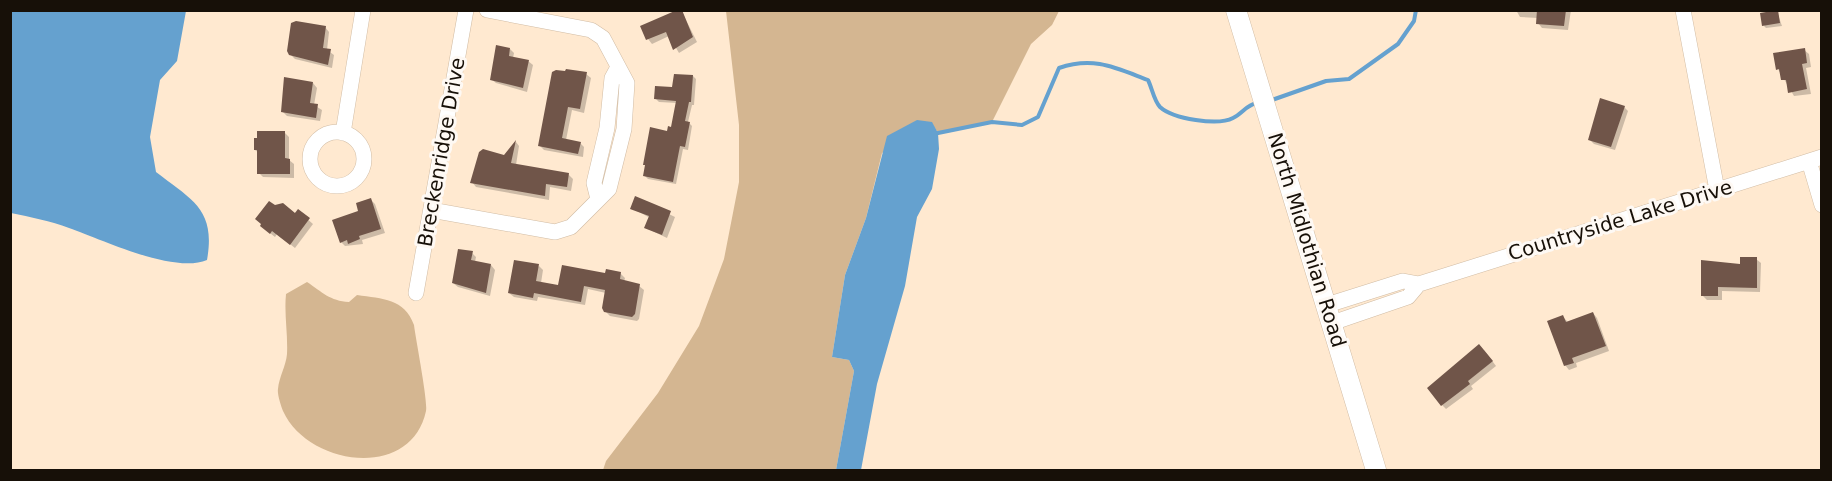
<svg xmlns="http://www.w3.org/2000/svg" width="1832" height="481" viewBox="0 0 1832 481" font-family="'DejaVu Sans',sans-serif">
<rect width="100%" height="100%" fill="#ffe9d0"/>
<path fill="#d4b691" d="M726 11H1059L1052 25 1031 44 992 122 938 133 931 122 882 153 866 218 845 275 832 357 849 360 854 371 836 470H603L606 461 658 393 699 326 724 259 739 182V125Z
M307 282C322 292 330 301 349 302L357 295C383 299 404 298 414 325 416 341 428 401 426 411 411 481 308 466 283 411 281 406 277 394 278 389 279 377 286 366 287 354 288 334 284 314 286 294Z"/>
<path fill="#65a1cf" d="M10 11H186L177 61 160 80 150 137 156 172C192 200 216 209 207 260 174 274 103 240 69 228 51 221 30 217 11 213Z
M917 120 932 122 938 133 939 149 932 189 917 217 905 286 877 384 861 470H836L854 371 849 360 832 357 845 275 866 218 887 136Z"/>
<path fill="#0003" d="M681 10 697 42 679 53 669 36 652 44 648 39 642 27Z
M1516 10H1571L1568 30 1542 28 1538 23V18L1520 17Z
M1777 12 1782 26 1766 28 1764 26Z
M325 27 329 32 327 50 334 55 332 68 295 59 290 54Z
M510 49 514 53 513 58 528 61 533 65 527 92 496 83 491 79Z
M1804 50 1809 54 1811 67 1806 68 1811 94 1794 96 1778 69Z
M586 74 591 78 584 113 572 110 566 140 580 143 584 147 583 157 544 150 540 146Z
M693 76 696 79 694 105H692L688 122 692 126 688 150 683 149 676 184 648 179 645 176 672 129 677 103 659 102 656 99Z
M313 83 317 88 314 105 322 110 320 121 287 116 282 111Z
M1624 107 1628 111 1615 150 1594 144 1589 139Z
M284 132 289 137V160L294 164V178L263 177 259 173V153L255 150Z
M516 142 519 146 516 165 568 174 573 179 571 191 550 187 549 200 476 187 472 182 505 157Z
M636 198 675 217 667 238 646 228 650 218 632 208Z
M370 199 375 204 385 233 362 240 363 244 345 246 341 242Z
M298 211 313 224 295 248 277 234 275 237 266 230Z
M472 253 476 257 475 262 491 265 495 270 490 296 458 287 453 283Z
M1756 259 1761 263 1760 292 1722 291V300H1707L1702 295 1741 265Z
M539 266 543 270 541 283 560 287 620 273 625 278 624 282 639 286 644 290 639 319 637 321 610 316 605 311 606 293 588 289 585 305 538 297 537 301 514 297 509 293Z
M1593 313 1597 318 1609 351 1576 363 1577 367 1569 370 1565 365 1563 317 1568 322Z
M1484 350 1496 366 1471 386 1473 389 1446 409 1442 405Z"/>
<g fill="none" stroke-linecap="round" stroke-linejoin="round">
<path stroke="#65a1cf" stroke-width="4" d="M1272 100 1326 81 1349 79 1398 44 1414 21 1416 10
M938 133 992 122 1022 125 1038 117 1059 68C1094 56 1116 68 1148 80 1152 88 1154 101 1160 107 1173 119 1218 126 1233 118 1243 113 1246 105 1257 103"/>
</g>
<path fill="#705549" d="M677 10H682L693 37 673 50 666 32 646 40 640 26Z
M1537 10H1566L1564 26 1536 24Z
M1778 10 1780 23 1762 26 1760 13Z
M296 21 326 26 323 48 331 49 328 65 289 55 287 51 291 23Z
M496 45 510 48 509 56 529 60 523 88 490 80Z
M1805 48 1807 63 1802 64 1807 89 1788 93 1786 80H1781L1779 69 1776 70 1773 53Z
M566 69 587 72 580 109 568 107 562 138 581 142 578 154 538 146 552 72 556 70 565 71Z
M674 74 693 75 691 102H689L685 121 690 122 685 147 680 146 673 182 643 176 645 165H643L650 127 667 131 668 126 671 127 676 101 654 99 655 86 672 87Z
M284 77 313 82 310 103 318 104 316 118 281 112Z
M1600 98 1625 106 1611 147 1588 140Z
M257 131H285V158L290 159V174H257V150H254V138H257Z
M516 140 511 163 569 173 567 187 546 184 545 196 470 183 479 152 483 149 504 155Z
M635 196 671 211 662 235 644 228 649 216 630 209Z
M371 198 381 229 359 236 360 239 348 244 347 240 340 243 332 220 358 211 356 203Z
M269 201 275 205 283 203 295 213 298 209 310 218 290 245 272 231 270 234 260 226 261 224 255 219Z
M458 249 473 251 471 260 491 264 486 293 452 283Z
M1740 257H1757V288L1718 287V296H1701V260L1740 264Z
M514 260 539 264 536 281 558 285 562 265 605 273 606 269 621 272 620 279 640 284 635 314 632 317 604 312 602 308 605 290 584 286 581 302 534 293 533 298 508 293Z
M1593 312 1606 346 1572 358 1574 363 1564 366 1547 321 1563 315 1566 322Z
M1479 344 1493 361 1468 381 1470 384 1441 406 1427 388Z"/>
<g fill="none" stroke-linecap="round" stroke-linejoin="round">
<g stroke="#d1bca4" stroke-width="16">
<path id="minor" d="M1683 10 1717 190
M310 159a27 27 0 1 1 54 0a27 27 0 1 1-54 0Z
M343 133 363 10
M1809 161 1822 205
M598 199 594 183 607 128 612 78 618 67
M431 210 555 232 571 227 609 189 624 129 627 83 603 38 591 30 487 10
M416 293 466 10
M1327 305 1403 281 1419 284 1822 157
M1332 323 1408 297 1419 284"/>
</g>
<g stroke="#d1bca4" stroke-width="21">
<path id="major" d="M1236 10 1376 470"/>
</g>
<use href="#minor" stroke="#fff" stroke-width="15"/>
<use href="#major" stroke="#fff" stroke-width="20"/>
</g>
<g text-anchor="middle" stroke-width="6" stroke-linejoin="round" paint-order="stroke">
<g font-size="20" fill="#171008" stroke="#fef9f4">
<text transform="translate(441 152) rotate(-80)" y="7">Breckenridge Drive</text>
<text transform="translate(1620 220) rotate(-17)" y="7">Countryside Lake Drive</text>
<text transform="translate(1307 240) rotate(73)" y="7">North Midlothian Road</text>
</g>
</g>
<rect width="1832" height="481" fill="none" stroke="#171008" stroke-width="24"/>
</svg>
